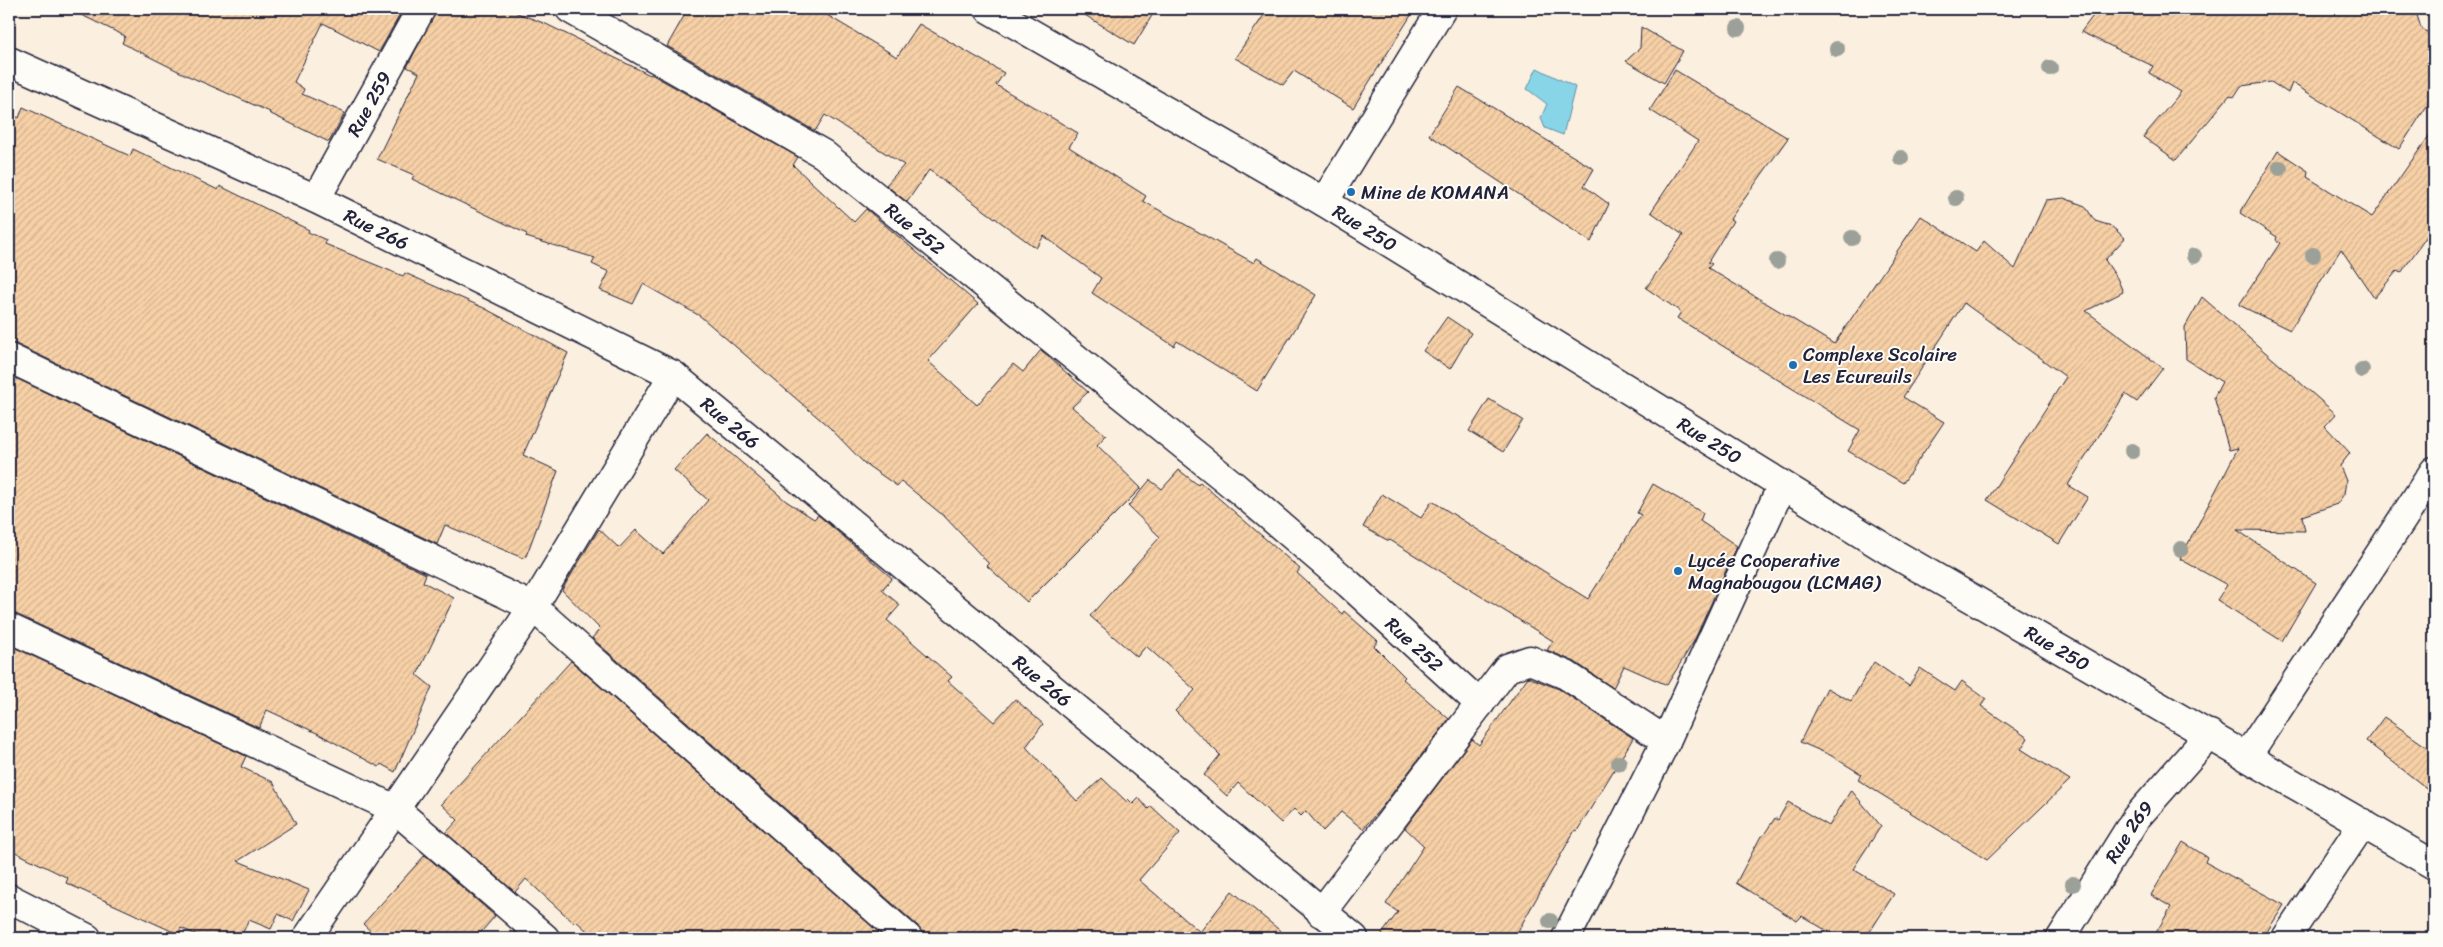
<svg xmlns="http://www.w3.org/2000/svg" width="2443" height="947" viewBox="0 0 2443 947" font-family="Sriracha,sans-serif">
<defs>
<pattern id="building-hatch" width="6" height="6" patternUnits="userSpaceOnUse" patternTransform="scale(1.25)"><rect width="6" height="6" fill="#f7d0a6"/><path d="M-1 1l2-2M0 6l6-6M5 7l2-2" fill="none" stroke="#d3b290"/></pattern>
</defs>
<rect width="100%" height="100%" fill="#fbefdf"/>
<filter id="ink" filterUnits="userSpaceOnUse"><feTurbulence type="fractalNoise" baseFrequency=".02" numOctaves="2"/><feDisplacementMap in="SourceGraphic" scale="10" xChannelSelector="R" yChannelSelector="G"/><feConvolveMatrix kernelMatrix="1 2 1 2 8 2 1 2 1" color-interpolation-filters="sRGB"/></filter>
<g filter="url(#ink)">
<path fill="#89d5e8" stroke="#608da3" d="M1537 68 1575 87 1563 135 1545 128 1541 118 1547 104 1527 89Z"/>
<path fill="url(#building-hatch)" stroke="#22223b" d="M69 9H403L379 52 323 23 294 82 304 89 302 94 345 113 329 142 269 113 270 112 186 75 122 43 125 36Z
M437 9H507L546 24 650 75 651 74 798 157 793 165 854 222 866 209 978 304 928 361 977 405 1013 364 1023 372 1041 350 1088 392 1072 407 1106 435 1097 445 1141 488 1027 602 987 566 989 564 945 517 901 481 897 486 864 463 829 427 700 316 643 284 633 304 600 290 609 272 592 264 595 258 526 237 527 234 412 179 414 175 377 159 419 73 407 67Z
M688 9H817L897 57 919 24 1004 73 996 85 1078 133 1069 147 1146 196 1143 201 1254 263 1257 258 1316 295 1257 391 1177 341 1174 346 1092 293 1101 278 1044 236 1036 248 929 170 907 202 886 185 904 165 825 115 815 131 667 46Z
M1075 9H1156L1134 45Z
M1268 9H1415L1353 108 1294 71 1283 85 1235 58Z
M2098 9H2406L2417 15 2421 28 2434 36V95L2399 149 2292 83 2288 93 2271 82 2241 86 2234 97 2230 95 2176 160 2143 137 2181 92 2149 73 2153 66 2081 32Z
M1641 27 1683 51 1664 83 1626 61 1640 48Z
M1675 70 1788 138 1730 219 1733 221 1708 262 1712 264 1708 268 1834 344 1921 216 1976 252 1984 241 2015 269 2046 200 2064 198 2085 206 2095 221 2111 226 2125 238 2105 260 2117 278 2123 292 2086 311 2163 368 2137 402 2125 394 2068 485 2088 497 2059 544 1987 500 2066 377 1964 303 1903 397 1944 422 1903 483 1848 451 1860 430 1677 318 1681 312 1646 288 1683 235 1651 212 1698 141 1650 110Z
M1459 87 1594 169 1584 186 1609 204 1591 242 1429 135Z
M23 107 130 156 133 149 218 190 220 186 309 230 308 232 326 240 325 244 403 276 405 273 484 308 568 353 523 455 558 471 525 559 445 525 437 544 16 344 9 343V113L19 118Z
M2434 129V226L2401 273 2397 271 2374 298 2341 249 2290 330 2239 305 2280 243 2276 240 2277 237 2240 213 2278 151 2308 171 2307 177 2372 217Z
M2202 297 2336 414 2325 426 2350 453 2340 466 2346 481 2344 494 2337 504 2302 516 2305 531 2237 530 2316 583 2282 641 2217 600 2227 585 2180 559 2238 448 2229 450 2214 397 2222 382 2186 359 2185 327Z
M1447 317 1471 333 1450 369 1423 351Z
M9 375 426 574 423 582 454 598 417 675 432 687 395 772 381 764 379 767 319 734 267 710 259 728 16 614 9 613Z
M1489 399 1523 420 1503 452 1469 431Z
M707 433 786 501 814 519 818 515 892 578 882 590 900 605 887 620 952 677 948 681 994 722 1015 699 1043 724 1026 747 1077 801 1102 778 1127 802 1128 799 1133 804 1139 798 1148 809 1151 806 1180 833 1139 880 1200 932 1232 891 1289 938H923L918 926 592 638 600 629 562 590 599 529 619 548 636 530 663 554 708 500 674 470Z
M1179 470 1198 485 1200 482 1300 569 1297 573 1342 614 1344 611 1378 641 1374 646 1405 677 1403 679 1449 719 1381 808 1363 829 1341 812 1323 831 1306 811 1301 816 1294 809 1281 823 1238 783 1227 796 1204 775 1220 755 1175 711 1195 690 1146 646 1137 657 1090 616 1160 537 1128 506 1150 480 1162 489Z
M1653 484 1703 513 1700 521 1737 546 1694 641 1667 685 1624 666 1613 688 1575 662 1547 650 1553 641 1390 540 1389 541 1363 527 1382 494 1421 518 1432 501 1588 599 1641 515 1637 513Z
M9 645 246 756 241 767 273 782 296 824 238 861 309 890 293 921 278 914 271 929 249 920 240 938H204L181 928 178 934 66 883 68 878 9 849Z
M571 661 885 938H595L576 921 574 923 526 879 515 892 446 833 458 820 441 804Z
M1874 662 1909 686 1920 668 1955 691 1962 681 1986 699 1981 706 2028 738 2021 749 2070 780 1987 860 1858 780 1861 774 1830 755 1800 742 1827 688 1851 701Z
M1528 677 1559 689 1633 738 1629 745 1577 831 1575 830 1514 938H1379L1398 912 1386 904 1424 846 1405 828 1472 739 1479 745Z
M2384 717 2434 752V794L2366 741Z
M1851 790 1881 826 1853 869 1894 894 1866 938H1839L1802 916 1797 921 1736 883 1761 836H1763L1775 818 1778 820 1788 802 1829 826Z
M2183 842 2207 857 2205 862 2284 905 2263 938H2153L2171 907 2151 895Z
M425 855 495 916 476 938H378L363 924Z"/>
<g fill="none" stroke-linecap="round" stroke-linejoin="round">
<g stroke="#22223b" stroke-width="31">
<g id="minor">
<path id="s1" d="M570 9 823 154 1233 485 1349 584 1480 704"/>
<path id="s2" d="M9 61 316 199 673 375 1354 938"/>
<path id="s3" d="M316 199 421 9"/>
<path d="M1324 202 1442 9"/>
<path d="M9 358 533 607 908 938"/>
<path d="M9 628 395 809 545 938"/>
<path d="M2247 756 2434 471"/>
<path d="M9 898 87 938"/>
<path d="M1321 913 1507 668 1530 660 1566 675 1666 741"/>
<path d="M307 938 533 607 673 375"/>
<path d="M1566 938 1666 741 1782 485"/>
<path id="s4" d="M2061 938 2136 818 2210 734"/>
<path d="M2286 938 2363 823"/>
</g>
</g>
<g stroke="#22223b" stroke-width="31">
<g id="tertiary">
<path id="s5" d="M989 9 1324 202 1888 550 2434 865"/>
</g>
</g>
<use href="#minor" stroke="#fdfcf7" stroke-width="28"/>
<use href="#tertiary" stroke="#fdfcf7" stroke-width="28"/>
</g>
<g fill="#9ba099">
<circle cx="1738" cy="28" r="8"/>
<circle cx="1837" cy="49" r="8"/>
<circle cx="2050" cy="68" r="8"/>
<circle cx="1901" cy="158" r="8"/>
<circle cx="2280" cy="168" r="8"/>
<circle cx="1956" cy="198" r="8"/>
<circle cx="1852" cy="238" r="8"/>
<circle cx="2313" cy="255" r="8"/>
<circle cx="2194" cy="256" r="8"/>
<circle cx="1777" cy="261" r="8"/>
<circle cx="2362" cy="370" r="8"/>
<circle cx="2132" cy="451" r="8"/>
<circle cx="2181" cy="549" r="8"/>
<circle cx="1619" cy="763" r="8"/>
<circle cx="2073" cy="884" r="8"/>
<circle cx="1550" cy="921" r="8"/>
</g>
</g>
<g fill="#1f6fb2" stroke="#fdfcf7" stroke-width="2">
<circle cx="1351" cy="192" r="5"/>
<circle cx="1793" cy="365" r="5"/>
<circle cx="1678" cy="571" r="5"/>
</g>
<g text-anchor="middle" stroke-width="4" stroke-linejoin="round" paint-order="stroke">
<g font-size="19" fill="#22223b" stroke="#fdfcf7">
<text dy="7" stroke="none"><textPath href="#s3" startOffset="109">Rue 259</textPath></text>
<text dy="7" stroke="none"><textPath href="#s5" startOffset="435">Rue 250</textPath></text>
<text dy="7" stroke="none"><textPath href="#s2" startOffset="404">Rue 266</textPath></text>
<text dy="7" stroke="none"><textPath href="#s1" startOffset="410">Rue 252</textPath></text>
<text dy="7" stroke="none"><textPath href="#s2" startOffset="809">Rue 266</textPath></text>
<text dy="7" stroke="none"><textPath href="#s5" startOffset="840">Rue 250</textPath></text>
<text dy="7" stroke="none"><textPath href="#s1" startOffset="1060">Rue 252</textPath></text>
<text dy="7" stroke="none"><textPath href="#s5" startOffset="1245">Rue 250</textPath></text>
<text dy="7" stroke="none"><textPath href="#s2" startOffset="1214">Rue 266</textPath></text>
<text dy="7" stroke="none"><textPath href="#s4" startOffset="126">Rue 269</textPath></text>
</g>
<g font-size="19" fill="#22223b" stroke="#fdfcf7" text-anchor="start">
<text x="1361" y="199">Mine de KOMANA</text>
<text x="1803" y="361">Complexe Scolaire<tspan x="1803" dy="22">Les Ecureuils</tspan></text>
<text x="1688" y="567">Lycée Cooperative<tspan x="1688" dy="22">Magnabougou (LCMAG)</tspan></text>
</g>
</g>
<rect width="2443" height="947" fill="none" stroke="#fdfcf7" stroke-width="30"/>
<rect x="15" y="15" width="2413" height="917" fill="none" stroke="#22223b" stroke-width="2" filter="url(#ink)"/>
</svg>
